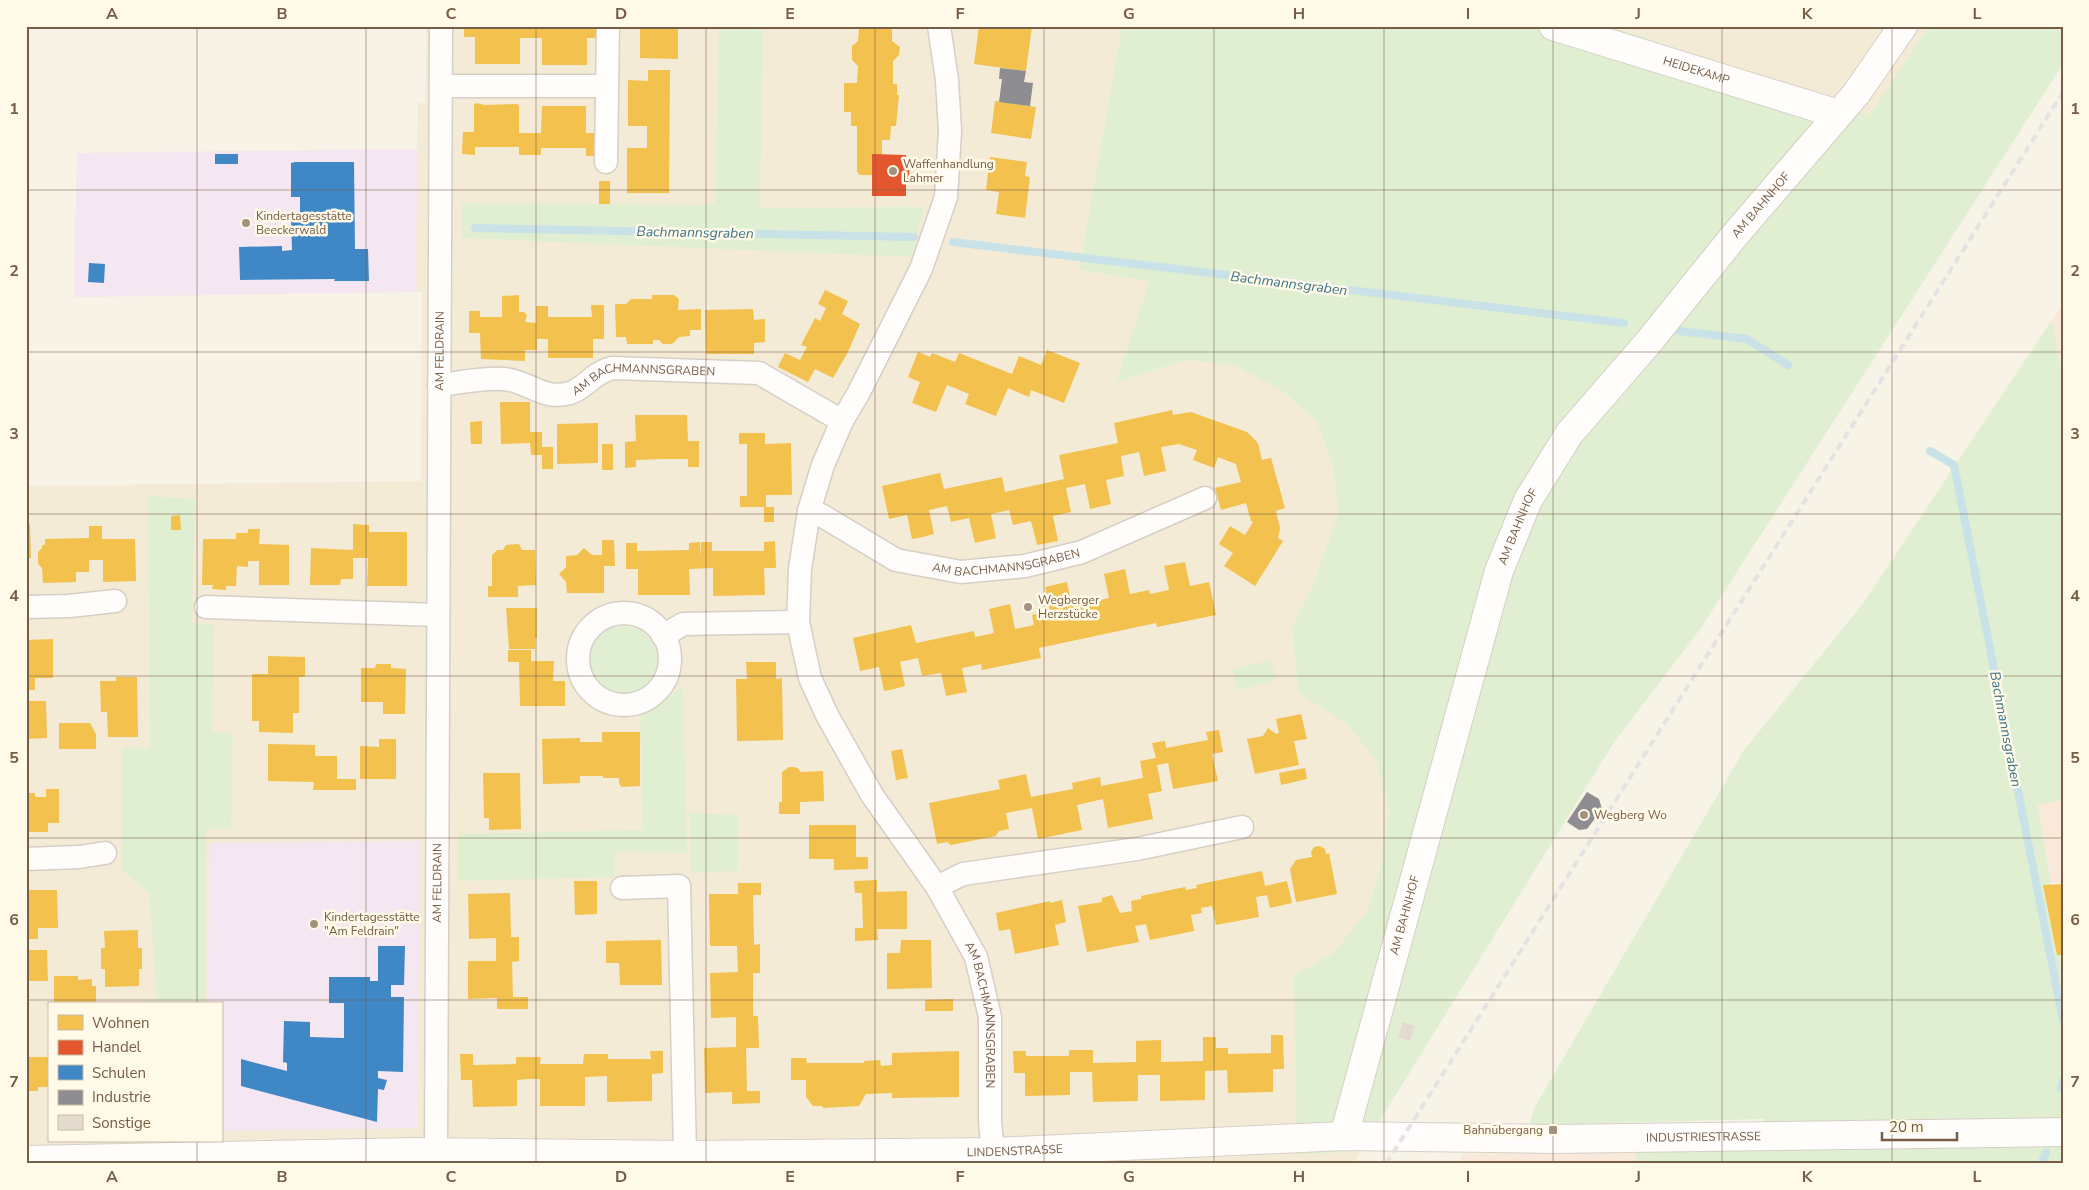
<svg xmlns="http://www.w3.org/2000/svg" width="2089" height="1190" viewBox="0 0 2089 1190" font-family="'Nunito Sans',sans-serif">
<rect width="100%" height="100%" fill="#f8f3e7"/>
<path fill="#f4ebd7" fill-rule="evenodd" d="M426 26H1122L1079 270 1149 281 1116 382 1186 360 1234 365 1281 390 1316 421 1333 465 1338 514 1313 585 1292 626 1298 692 1345 723 1376 760 1389 811 1379 873 1367 912 1333 953 1295 976 1297 1155 1361 1151 1353 1164H434V1153L26 1145V486L421 481 422 292 74 297 77 153 417 149 418 102 425 103ZM49 1004H221V1141H49Z
M1609 26H1929L1869 116 1840 101Z"/>
<path fill="#f9e9da" d="M2063 302V381L2052 320Z
M2063 800V883H2051L2038 804Z
M1636 1152V1164H1457L1463 1154Z"/>
<path fill="#f5e7f1" d="M418 149 415 292 74 297 77 153Z
M419 841 418 1128 221 1131V1004H207L210 843Z"/>
<path fill="#e0efd1" d="M719 26H763L760 208 924 207 912 257 462 238 461 203 715 205Z
M1122 26H1609L1840 101 1869 116 1929 26H2063V64L1701 628 1613 744 1361 1151 1297 1155 1294 976 1333 953 1367 912 1379 873 1389 811 1376 760 1345 723 1298 692 1292 626 1313 585 1338 514 1333 465 1316 421 1281 390 1234 365 1186 360 1116 382 1149 281 1079 270Z
M2052 320 2063 381V800L2038 805 2063 960V1164H1636V1152L1764 1148V1119L1530 1125 1534 1108 1744 750 1865 601Z
M148 496 195 499 192 623 214 624 212 732 233 733 231 829H206L205 1004H113L157 1000 149 893 121 870 122 748H150Z
M589 660a34 34 0 1 1 68 0a34 34 0 1 1-68 0Z
M1271 660 1276 680 1237 691 1232 670Z
M683 686 687 853 615 851V877L458 881V834L643 830 640 714 656 707Z
M690 813 738 815 737 871 691 873Z"/>
<path fill="#f2c14e" d="M464 26H599V38H587V65H542V38H520V64H475V37H464Z
M640 26H678V59L640 58Z
M892 26V41L900 47 899 55 893 61V84H897V95H899L896 126H891L890 140H882V155L872 154V175H860L857 172V126H851V112H844V83H857L858 66 852 60V46L858 41 859 27Z
M979 26H1032L1026 71 974 64Z
M648 70H670L669 193H627V148H647V126H628V80L648 81Z
M995 101 1036 107 1031 139 991 133Z
M476 103 485 105 517 104 519 106V133H541L542 106H586V133H597V156H586V148H541V155H519V147H475V155L462 154 463 132H474V105Z
M990 157 1027 162 1025 176 1030 177 1025 218 996 214 999 192 986 190Z
M599 181H610V204H599Z
M825 290 848 301 842 314 860 324 848 352 833 378 815 369 808 382 778 367 785 353 800 360 807 347 801 345 815 318 820 321 826 308 818 304Z
M519 295V312H524L527 315 525 322 536 323V306H548V317H592L591 305H604V339H593V358H548V339H537V350H525V361L481 359 480 333H469V311H480V317H502V296Z
M652 295H674L679 299 678 310 701 309V330H690V336L679 337 672 344H663L659 340H653V344H627L626 337H616L615 304H626L631 299H652Z
M753 309 754 320 765 319V342L754 343V354H706L705 310Z
M1047 350 1080 363 1064 403 1031 390 1029 397 1008 388 996 416 965 404 969 394 947 385 936 412 912 403 920 382 908 377 918 352 930 357 932 353 955 362 959 353 1012 374 1019 356 1041 365Z
M500 402H530V432H542V447H553V469H542V455H531L530 443 501 444Z
M1172 410 1173 415 1191 412 1247 432 1258 443 1262 460 1271 458 1285 508 1276 511 1280 528 1278 538 1283 541 1255 586 1224 566 1233 553 1219 544 1230 526 1245 535 1253 522 1251 521 1246 503 1221 510 1215 488 1241 482 1236 464 1218 457 1214 468 1193 460 1197 450 1179 444 1161 447 1166 471 1144 476 1139 452 1121 456 1124 476 1106 480 1111 504 1090 509 1085 484 1066 488 1071 512 1053 516 1058 541 1037 545 1031 521 1013 525 1009 510 991 514 996 538 975 543 969 518 951 522 947 506 929 510 934 534 923 537 912 539 907 515 889 519 882 486 940 473 944 489 1002 477 1005 492 1064 479 1059 455 1118 443 1114 423Z
M635 415H687L688 441H699V467H688V459H662L636 460V467L625 468V442L636 441Z
M482 421V444H471L470 422Z
M598 423V463L557 464V424Z
M739 433H765V444L791 443 792 495H766V507H774V522H764V507H740V496H747V444H739Z
M602 444H613V470H602Z
M180 515 181 530H171V516Z
M26 524H30L31 558H26Z
M353 524 369 525V532H407V586H367L368 558H353V579H341L340 585H310L311 548 353 550Z
M89 526H102V539H135L136 581 103 582V560H89V572H76V582L43 583 42 568 38 564V552L42 548V545H45V539L89 538Z
M248 529H260L259 544 289 545V585H259V561H248V567L237 566 236 586H226V590L212 589 213 585H202L203 539H236V533H248Z
M602 540H614L615 566H604V593H567L566 582 559 574 566 567V556L577 555 584 548 592 555H602Z
M775 541 776 568H764L765 595 713 596V568L689 569 690 595H638V569H626V543H637V551L689 550V543L700 542 701 560V542H712V551H764V542Z
M519 544 522 550H535L536 585 518 586V597H488V586H492V555L497 550H503L506 545Z
M1185 562 1190 586 1209 582 1216 615 1157 627 1156 623 1039 648 1041 658 982 670 981 664 962 668 967 692 946 696 941 673 922 676 918 658 900 662 905 686 894 689 884 691 879 667 860 671 853 638 911 625 916 643 974 631 975 637 994 633 989 609 1010 604 1015 629 1034 625 1032 615 1050 611 1045 587 1067 582 1072 606 1109 598 1104 574 1125 569 1130 594 1149 590 1150 594 1169 590 1164 566Z
M506 608H537V638H535V649H509Z
M53 639V678H35V690H26V640Z
M508 650H531V661H554L553 681H565V706H520L519 662H508Z
M268 656 305 657V677H299V713H293V733L259 732V721H252V674H268Z
M746 662H776V679L782 678 783 740 737 741 736 679H747Z
M376 664H391V668L406 669 405 714H383V702H361V668H375Z
M116 677H137L138 737H108L107 712H101L100 681H116Z
M26 701H46L47 738 26 739Z
M1301 714 1307 739 1294 741 1299 765 1255 774 1247 739 1263 736 1268 728 1276 734 1279 733 1276 719Z
M59 723H90L96 734V749H59Z
M1219 730 1223 752 1212 754 1218 781 1173 789 1168 763 1157 765 1162 791 1148 794 1153 819 1108 828 1103 799 1077 805 1082 830 1038 839 1032 808 1006 813 1009 829 999 831 996 836 951 845 947 842 937 844 929 803 1000 789 998 780 1026 774 1031 797 1073 789 1072 783 1100 777 1101 786 1143 778 1140 761 1156 758 1152 743 1165 741 1166 748 1208 740 1206 732Z
M602 732H640V786L622 787 619 784V778H603V776H580V783L543 784 542 739 580 738V742H602Z
M379 739H396V779H360V746L379 747Z
M268 744 315 745V756H337V779H356V790H313L314 782 268 781Z
M902 749 908 778 896 780 891 751Z
M789 767H794L799 769 800 772 823 771 824 801 800 802V814H779V802H782V772Z
M1305 768 1307 779 1281 785 1279 773Z
M483 773H520L521 829 489 830V818H484Z
M46 789H59V823H48V832H26V793H35V797H46Z
M809 825H856V857H868V869L834 870V859H809Z
M1320 846 1325 849 1326 854 1329 853 1337 894 1296 902 1290 869 1296 860 1312 857 1311 852 1314 847Z
M1262 871 1265 886 1287 881 1292 903 1270 908 1267 895 1256 897 1259 917 1216 925 1212 906 1201 908 1202 913 1191 915 1194 931 1150 940 1146 924 1135 926 1139 942 1087 952 1078 906 1102 902V898L1112 895 1120 913 1132 911 1131 901 1141 899V896L1185 887 1186 890 1197 888 1196 885Z
M877 880V892L907 891V929H877L878 940 855 941V928H863L862 893H855L854 881Z
M574 881H597V914L575 915Z
M738 883H761V895H753L754 945 760 944V973H753V1016H758L759 1048H746L747 1091H760V1103L732 1104V1092L705 1093 704 1048 736 1047V1017L711 1018 710 973 738 972 737 946H710L709 894H738Z
M2063 884V955H2057L2043 885Z
M26 890H57L58 928H38V939H26Z
M510 893 511 937H519V961L512 962 513 997H528V1009H497V998L468 999V961H496V938L469 939 468 894Z
M1062 900 1066 922 1055 925 1059 945 1015 954 1010 929 999 931 996 913 1050 901V903Z
M138 930V948H142V969H139V986L105 987V969H101V948H105L104 931Z
M661 940 662 985H620L619 963H606V941Z
M901 940H931L932 988 887 989V953H900Z
M26 950H47L48 981H26Z
M54 976H78V980L92 979V986H96V1002H54Z
M953 999V1011H925V1000Z
M1271 1035H1283L1284 1069H1273V1092L1228 1093 1227 1070 1205 1071V1100L1160 1101V1075H1138V1101L1093 1102 1092 1072H1070V1095L1025 1096V1073H1014L1013 1051H1026V1056H1069V1050H1093V1063L1136 1062V1041L1161 1040V1062L1203 1061V1037H1216V1048H1228V1054L1271 1053Z
M650 1051H663V1073L652 1074V1101L607 1102V1076L585 1077V1106H540V1079H528L517 1080V1106L473 1107 472 1080H461L460 1054H473V1065L516 1064V1057H541L540 1064H583L584 1054H608V1059H651Z
M959 1051V1097L892 1098V1093L866 1094 859 1106 823 1108 822 1106H813L806 1097V1080H791V1058H806L807 1063H864V1061L880 1060 881 1066 892 1065V1053Z
M26 1057H49V1087H38V1091H26Z"/>
<path fill="#e4572e" d="M872 154 906 155V168H909L910 183H906V196H872Z"/>
<path fill="#3f88c5" d="M215 154H238V164H215Z
M295 162H354L355 249H368L369 281H334L335 279 240 280 239 247 282 246V251L292 250 291 218H300V197H291V163Z
M89 263 105 264 104 283 88 282Z
M378 946H405L404 985H391V997H404L403 1072 378 1071V1078L387 1080 384 1090 378 1089 377 1122 241 1086V1059L287 1071V1063L283 1062 284 1021 310 1022V1037L344 1038V1003H329V977H370V981H378Z"/>
<path fill="#8d8d92" d="M1000 68 1026 71 1024 82 1033 83 1030 106 999 102 1002 79H999Z
M1587 792 1599 799 1602 809 1587 829 1579 830 1567 822Z"/>
<g fill="none" stroke-linecap="round" stroke-linejoin="round">
<path stroke="#c8e2e8" stroke-width="8" d="M475 228 914 237
M953 242 1624 323
M1679 331 1747 339 1788 365
M1930 451 1954 465 2063 1020
M2061 1088 2063 1081
M2041 1164 2046 1153"/>
</g>
<path fill="#e4dbcf" d="M1403 1022 1415 1026 1410 1041 1398 1037Z"/>
<g fill="none" stroke-linecap="round" stroke-linejoin="round">
<g stroke="#d5cfc5" stroke-width="25">
<g id="minor">
<path id="s1" d="M939 26 947 80 950 131 946 197 921 269 858 394 842 421 823 465 809 511 800 569 798 622 810 678 827 715 872 795 937 887 976 957 990 1017V1122L993 1152"/>
<path d="M441 86H607"/>
<path d="M606 162 608 26"/>
<path id="s2" d="M439 385C459 383 483 377 504 379 529 381 543 401 570 393 586 388 592 373 612 368L759 373 842 421"/>
<path id="s3" d="M809 511 821 515 896 560 961 572 1025 566 1082 552 1205 498"/>
<path d="M26 607 69 606 115 601"/>
<path d="M206 607 438 615"/>
<circle cx="624" cy="659" r="46"/>
<path d="M663 636 683 624 798 622"/>
<path d="M26 859 79 857 105 853"/>
<path d="M937 887 963 874 1137 849 1242 827"/>
<path d="M622 888 679 886 685 1155"/>
<path id="s4" d="M436 1152 441 26"/>
</g>
</g>
<g stroke="#d5cfc5" stroke-width="30">
<g id="tertiary">
<path id="s5" d="M1553 26 1838 114"/>
<path id="s6" d="M1344 1136 1499 571 1528 500 1569 434 1647 344 1735 235 1856 94 1903 26"/>
<path id="s7" d="M26 1160 414 1152 685 1155 993 1152 1344 1136 1553 1139 2063 1132"/>
</g>
</g>
<use href="#minor" stroke="#fefdfb" stroke-width="22"/>
<use href="#tertiary" stroke="#fefdfb" stroke-width="28"/>
<path stroke="#e5e1e4" stroke-width="4" stroke-dasharray="8 5" stroke-linecap="butt" d="M1386 1164 2063 92"/>
</g>
<path fill="none" stroke="#765d46" stroke-width="1" stroke-opacity="0.55" d="M197 26V1004M366 26V1164M536 26V1164M706 26V1164M875 26V1164M1044 26V1164M1214 26V1164M1384 26V1164M1553 26V1164M1722 26V1164M1892 26V1164M26 190H2063M26 352H2063M26 514H2063M26 676H2063M26 838H2063M26 1000H2063M197 1141V1164"/>
<g fill="#a4927e" stroke="#fff9e8" stroke-width="2">
<circle cx="893" cy="171" r="5"/>
<circle cx="246" cy="223" r="5"/>
<circle cx="1028" cy="607" r="5"/>
<circle cx="1584" cy="815" r="5"/>
<circle cx="314" cy="924" r="5"/>
<rect x="1548" y="1125" width="10" height="10" rx="2.5"/>
</g>
<g text-anchor="middle" stroke-width="5" stroke-linejoin="round" paint-order="stroke">
<g font-size="12" fill="#765d46" stroke="#fff9e8">
<text dy="4" stroke="none"><textPath href="#s5" startOffset="150">HEIDEKAMP</textPath></text>
<text dy="4" stroke="none"><textPath href="#s6" startOffset="1039">AM BAHNHOF</textPath></text>
<text dy="4" stroke="none"><textPath href="#s4" startOffset="801">AM FELDRAIN</textPath></text>
<text dy="4" stroke="none"><textPath href="#s2" startOffset="212">AM BACHMANNSGRABEN</textPath></text>
<text dy="4" stroke="none"><textPath href="#s6" startOffset="634">AM BAHNHOF</textPath></text>
<text dy="4" stroke="none"><textPath href="#s3" startOffset="212">AM BACHMANNSGRABEN</textPath></text>
<text dy="4" stroke="none"><textPath href="#s4" startOffset="269">AM FELDRAIN</textPath></text>
<text dy="4" stroke="none"><textPath href="#s6" startOffset="229">AM BAHNHOF</textPath></text>
<text dy="4" stroke="none"><textPath href="#s1" startOffset="1068">AM BACHMANNSGRABEN</textPath></text>
<text dy="4" stroke="none"><textPath href="#s7" startOffset="1678">INDUSTRIESTRASSE</textPath></text>
<text dy="4" stroke="none"><textPath href="#s7" startOffset="989">LINDENSTRASSE</textPath></text>
</g>
<g font-size="12" fill="#765d46" stroke="#fff9e8" text-anchor="start">
<text x="903" y="168">Waffenhandlung<tspan x="903" dy="14">Lahmer</tspan></text>
<text x="256" y="220">Kindertagesstätte<tspan x="256" dy="14">Beeckerwald</tspan></text>
<text x="1038" y="604">Wegberger<tspan x="1038" dy="14">Herzstücke</tspan></text>
<text x="1594" y="819">Wegberg Wo</text>
<text x="324" y="921">Kindertagesstätte<tspan x="324" dy="14">"Am Feldrain"</tspan></text>
<text x="1543" y="1134" text-anchor="end">Bahnübergang</text>
</g>
<g font-size="14" font-style="italic" fill="#3e758b" stroke="#fff9e8">
<text transform="translate(695 232) rotate(1)" y="5">Bachmannsgraben</text>
<text transform="translate(1289 283) rotate(7)" y="5">Bachmannsgraben</text>
<text transform="translate(2006 729) rotate(79)" y="5">Bachmannsgraben</text>
</g>
</g>
<rect width="2089" height="1190" fill="none" stroke="#fff9e8" stroke-width="55"/>
<rect x="48" y="1002" width="175" height="140" fill="#fff9e8" stroke="#c8bba7"/>
<rect x="58" y="1015" width="25" height="15" fill="#f2c14e" stroke="#c8bba7"/>
<text x="92" y="1028" font-size="15" fill="#765d46">Wohnen</text>
<rect x="58" y="1040" width="25" height="15" fill="#e4572e" stroke="#c8bba7"/>
<text x="92" y="1052" font-size="15" fill="#765d46">Handel</text>
<rect x="58" y="1065" width="25" height="15" fill="#3f88c5" stroke="#c8bba7"/>
<text x="92" y="1078" font-size="15" fill="#765d46">Schulen</text>
<rect x="58" y="1090" width="25" height="15" fill="#8d8d92" stroke="#c8bba7"/>
<text x="92" y="1102" font-size="15" fill="#765d46">Industrie</text>
<rect x="58" y="1115" width="25" height="15" fill="#e4dbcf" stroke="#c8bba7"/>
<text x="92" y="1128" font-size="15" fill="#765d46">Sonstige</text>
<path d="M1882 1132v8h75v-8" fill="none" stroke="#765d46" stroke-width="2.5"/>
<text x="1889" y="1132" font-size="15" fill="#765d46" stroke="#fff9e8" stroke-width="4" paint-order="stroke">20 m</text>
<rect x="28" y="28" width="2034" height="1134" fill="none" stroke="#765d46" stroke-width="2"/>
<g font-size="16" text-anchor="middle" font-weight="bold" fill="#765d46">
<text x="112" y="19">A</text>
<text x="282" y="19">B</text>
<text x="451" y="19">C</text>
<text x="621" y="19">D</text>
<text x="790" y="19">E</text>
<text x="960" y="19">F</text>
<text x="1129" y="19">G</text>
<text x="1299" y="19">H</text>
<text x="1468" y="19">I</text>
<text x="1638" y="19">J</text>
<text x="1807" y="19">K</text>
<text x="1977" y="19">L</text>
<text x="14" y="114">1</text>
<text x="2075" y="114">1</text>
<text x="14" y="276">2</text>
<text x="2075" y="276">2</text>
<text x="14" y="439">3</text>
<text x="2075" y="439">3</text>
<text x="14" y="601">4</text>
<text x="2075" y="601">4</text>
<text x="14" y="763">5</text>
<text x="2075" y="763">5</text>
<text x="14" y="925">6</text>
<text x="2075" y="925">6</text>
<text x="14" y="1087">7</text>
<text x="2075" y="1087">7</text>
<text x="112" y="1182">A</text>
<text x="282" y="1182">B</text>
<text x="451" y="1182">C</text>
<text x="621" y="1182">D</text>
<text x="790" y="1182">E</text>
<text x="960" y="1182">F</text>
<text x="1129" y="1182">G</text>
<text x="1299" y="1182">H</text>
<text x="1468" y="1182">I</text>
<text x="1638" y="1182">J</text>
<text x="1807" y="1182">K</text>
<text x="1977" y="1182">L</text>
</g>
</svg>
